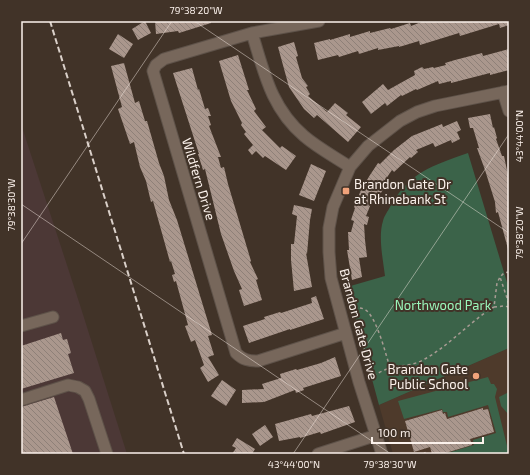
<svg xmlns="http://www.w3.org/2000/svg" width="530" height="475" viewBox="0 0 530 475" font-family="'Exo 2',sans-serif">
<defs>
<pattern id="building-back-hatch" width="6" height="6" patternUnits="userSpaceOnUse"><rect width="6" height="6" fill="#aa978d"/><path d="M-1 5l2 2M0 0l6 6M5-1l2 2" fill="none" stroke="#8e8078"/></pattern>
</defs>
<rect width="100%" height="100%" fill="#413328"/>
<path fill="#4c3836" d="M21 124 80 305 127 454H21Z"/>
<path fill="#4e3a2b" d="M509 348V454H393L379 405Z"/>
<path fill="#3b6349" d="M468 153 509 289V348L379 405 347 287 385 276C383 260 378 236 383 221 384 216 388 211 390 207 409 172 432 166 468 153Z
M488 377 491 384H494L497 389 495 397 509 454H444L474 445 473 440 496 433 488 405 448 417 447 412H443L442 409 404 419 398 401Z
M509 392V415L501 406 499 397Z"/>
<path fill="url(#building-back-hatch)" d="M145 21 151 33 138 40 132 29Z
M155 21H211V23L179 33 178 31 156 34Z
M424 21H509V25L500 28 499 24 460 36 459 33 420 45 419 41 399 47V46L378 50V48L359 54 358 51 339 57 338 55 318 60 314 43 330 39V40L350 34V37L370 31V33L390 28 391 29 410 23 411 26Z
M118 34 133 44 124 58 109 49Z
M294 42 298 56 296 57 302 78 308 86 306 87 310 94 308 96 327 112 335 103 348 113 346 115 361 127 348 142 317 115 314 118 304 109 289 87 278 47Z
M509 49V70L490 75V73L451 83V81L439 84 438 81 417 90 416 89 402 96 401 95 387 106 385 103 371 114 362 102 383 84 388 90 415 75 414 71 422 67 424 69 433 67 434 68 446 65 445 63 455 60 482 53 483 56Z
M238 55 249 90H247L256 109 254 111 266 127 262 130 280 148 282 146 296 156 286 170 265 156 263 158 256 151 252 155 248 150 253 145 244 134 246 132 241 125 242 123 231 101 219 61Z
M124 63 135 103 139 101 145 121H147L159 163 164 176 169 200 177 220 212 335 208 336 214 355 208 357 219 375 208 382 200 368 204 365 195 340 191 342 185 326 188 325 176 281 174 282 172 275 175 274 171 261 170 262 153 201 151 202 146 181 140 167 134 142 130 144 118 109 122 107 111 66Z
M192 68 198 90 199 89 205 109 208 108 211 116H208L211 125 209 126 221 157H218L221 168 224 167 228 184 251 261 250 262 258 279 256 280 262 300 244 306 239 290 242 289 234 271 221 234 205 169 203 170 198 154H199L173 73Z
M490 114 493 128 494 127 497 138 496 139 502 156H504L509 180V249H508L498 212 496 213 495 202 485 170 477 148H479L473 128H470L468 118Z
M457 121 461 130 457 132 460 139 452 143 451 140 435 147 433 143 416 150 418 152 411 158 410 157 394 172 392 170 381 186 384 188 379 196 375 194 366 216 369 217 367 225 364 224 365 240 367 257 359 258 362 277 352 280 347 250H349L348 232H351L354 221 351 220 355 208 354 207 361 190 370 175 378 163 380 164 394 150 412 136 442 124 443 127Z
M311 164 326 171 314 201 299 195Z
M294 205 312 209 310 220 307 254 306 253 312 287 294 291 291 260V244H294L297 216 292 214Z
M316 296 324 319 290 330V329L249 343 243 326 265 319 264 317 280 312 281 313 312 303 311 298Z
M61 333 63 340 67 339 71 353 68 354 74 373 21 389V346Z
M335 357 341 376 303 388 304 390 296 393 295 390 264 402 242 403V390L264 389 262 384 281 378 280 374 296 369 297 370 321 363Z
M222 380 236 390 226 406 211 396Z
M54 397 73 454H21V407Z
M349 406 355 422 321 434 320 432 300 438V437L279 441 275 424 311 414 312 416Z
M483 408V410L488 409 494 432 470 439 472 445 442 454H432L430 447 414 452 405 421 442 410 443 414 445 413 447 419Z
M265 425 273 437 260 446 252 434Z
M237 438 255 449 252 454H232L236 448 232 446Z"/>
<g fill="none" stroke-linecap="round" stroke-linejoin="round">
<g stroke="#5e5249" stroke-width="13">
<path id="minor" d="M319 21 252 33 164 59 156 65 153 71 236 353C243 360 249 361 258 361L346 333
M252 33C264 72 271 108 304 136 318 148 335 157 350 167
M503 92 509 111
M21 326 53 317
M21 400 68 385 78 387 85 391 89 399 107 454
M318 454 377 435
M382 454 359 382 331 278 329 252V228L333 207 350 167 368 146 400 121 417 112 435 106 509 91"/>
</g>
<path stroke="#a79b93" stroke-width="1.5" stroke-dasharray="3 3" stroke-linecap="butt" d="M509 272 504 273 500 277 509 304
M494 307 504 306 509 307
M348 309C353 308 359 307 364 309 376 314 386 355 390 368
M368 378C375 375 383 370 390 368 401 365 412 366 423 360 448 347 469 322 494 307L497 283 500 277
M423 454 426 452V454"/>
<use href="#minor" stroke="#77675b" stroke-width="11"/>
<path stroke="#dad0c9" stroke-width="2" stroke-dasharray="6 3" stroke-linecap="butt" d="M50 21 184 454"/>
</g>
<path fill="none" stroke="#fcf2ec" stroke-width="1" stroke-opacity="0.45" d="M194 21 509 233M21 204 391 454M21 244 172 21M293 454 509 134"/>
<g fill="#f0a27a" stroke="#413328" stroke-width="1.5">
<rect x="342" y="187" width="8" height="8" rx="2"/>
<circle cx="476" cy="376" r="4"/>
</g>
<g text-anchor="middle" stroke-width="4" stroke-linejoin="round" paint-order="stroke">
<g font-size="13" fill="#fcf2ec" stroke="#413328">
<text transform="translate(199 179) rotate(73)" y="5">Wildfern Drive</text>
<text transform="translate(359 324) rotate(75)" y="5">Brandon Gate Drive</text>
</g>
<g font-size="13" fill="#fcf2ec" stroke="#413328" text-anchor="start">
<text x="354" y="189">Brandon Gate Dr<tspan x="354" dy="15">at Rhinebank St</tspan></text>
<text x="468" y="374" text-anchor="end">Brandon Gate<tspan x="468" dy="15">Public School</tspan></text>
</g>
<g font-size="13" fill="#9af7bb" stroke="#413328">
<text x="443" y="310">Northwood Park</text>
</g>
</g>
<rect width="530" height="475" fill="none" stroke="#413328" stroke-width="44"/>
<path d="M372 437v6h111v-6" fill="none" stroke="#fcf2ec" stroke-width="2"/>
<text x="378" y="437" font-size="12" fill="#fcf2ec" stroke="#413328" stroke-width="3" paint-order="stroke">100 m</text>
<rect x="22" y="22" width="486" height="431" fill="none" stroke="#fcf2ec" stroke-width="1.5"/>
<g font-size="10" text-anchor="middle" fill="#fcf2ec">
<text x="196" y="14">79°38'20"W</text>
<text transform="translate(519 136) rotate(-90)" y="4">43°44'00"N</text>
<text transform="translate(11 205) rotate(-90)" y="4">79°38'30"W</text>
<text transform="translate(519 233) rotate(-90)" y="4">79°38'20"W</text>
<text x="294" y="468">43°44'00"N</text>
<text x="390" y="468">79°38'30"W</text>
</g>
</svg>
